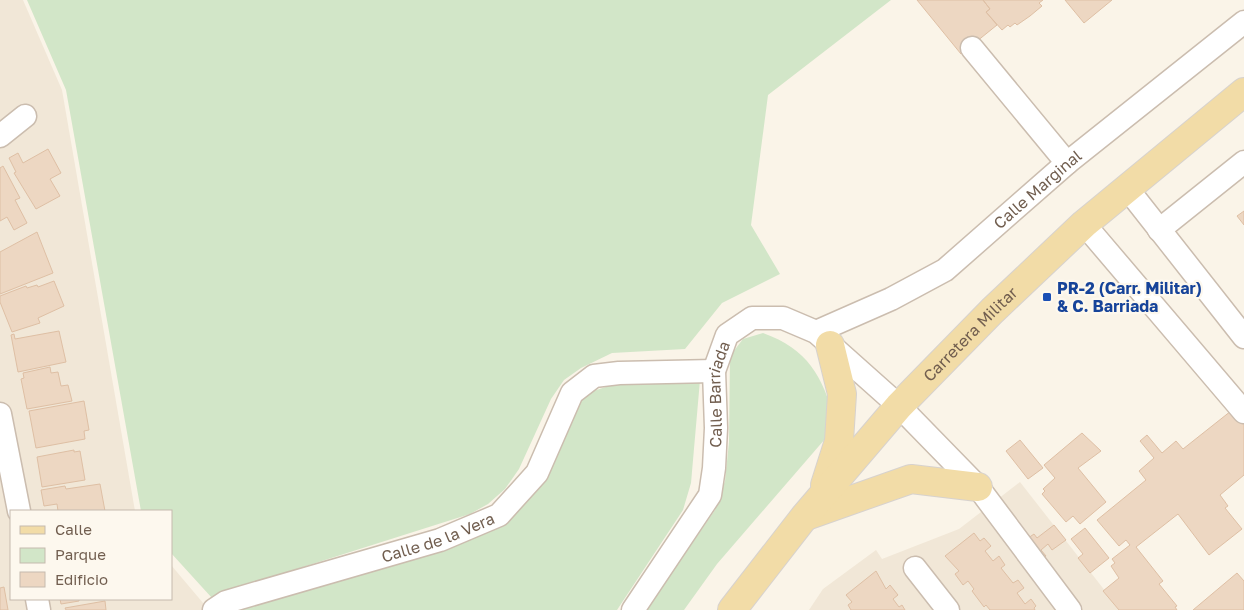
<svg xmlns="http://www.w3.org/2000/svg" width="1244" height="610" viewBox="0 0 1244 610" font-family="'Golos Text',sans-serif">
<rect width="100%" height="100%" fill="#faf4e8"/>
<path fill="#f1e7d7" d="M0 0H23L62 90 135 511H11V599H171V565L209 610H0Z
M1020 482 1120 610H809L823 589 876 550 882 559 959 529Z"/>
<path fill="#d2e6c8" d="M27 0H891L768 95 751 225 780 274 722 303 685 349 612 353 581 368 564 380 551 399 519 469 505 489 488 504 470 514 240 587 212 598 171 553V511H141L66 90Z
M763 333C808 349 822 376 835 420L825 439 717 564 684 610H646L715 510 725 481 729 442 730 356 743 339Z
M700 380 691 483 683 510 617 610H237L502 524 581 397C619 377 658 381 700 380Z"/>
<path fill="#edd7c2" stroke="#debfa4" d="M917 0H983L990 9 986 12 997 25 961 54Z
M983 0H1043L1039 3 1042 6 1030 16 1017 25 1015 23 1010 27 1008 25 1002 30 986 12 990 9Z
M1065 0H1112L1084 23Z
M48 149 61 173 50 179 60 196 36 209 14 173 16 172 9 158 18 153 23 163Z
M3 166 20 198 15 200 27 223 14 230 7 217 0 221V168Z
M1244 211V225L1237 216Z
M37 232 53 273 0 294V252Z
M54 281 64 306 38 318 40 323 12 332 0 302V296L26 286 27 288 37 285 38 287Z
M59 331 66 362 18 372 11 335 14 334 15 339Z
M50 367 51 373 58 372 61 386 68 385 72 401 27 409 21 379 24 378 23 373Z
M84 401 89 430 84 431 85 439 36 448 29 411Z
M1236 407 1244 417V475L1220 495 1228 506 1225 508 1242 529 1209 555 1178 514 1136 547 1163 581 1159 584 1177 606 1175 607 1177 610H1119L1103 591 1119 578 1111 566 1115 563 1112 559 1130 545 1126 540 1119 546 1097 520 1146 480 1139 471 1154 458 1140 441 1147 435 1162 453 1176 441 1183 449Z
M1082 433 1101 451 1078 468 1106 502 1080 524 1073 516 1066 522 1042 494 1045 491 1043 489 1055 478 1044 465Z
M1020 440 1043 468 1028 479 1006 451Z
M74 450V452L80 451 85 480 42 487 37 457Z
M100 484 105 511H58L57 504 44 506 41 490 65 486 66 489Z
M1054 525 1066 540 1052 550 1048 544 1041 550 1046 556 1036 563 1021 543 1034 534 1037 538Z
M1085 528 1109 558 1090 573 1078 558 1083 554 1071 539Z
M974 533 980 541 984 538 991 546 985 551 993 561 999 556 1005 565 1001 568 1013 583 1018 580 1024 588 1017 593 1025 604 1031 599 1036 606 1034 608 1035 610H990L986 605 984 607 972 591 974 589 968 581 963 585 955 574 959 571 945 556Z
M876 571 886 589 890 585 898 595 893 599 899 607 902 605 905 610H851L848 605 852 602 846 595Z
M1237 573 1244 581V610H1193Z
M4 587 8 610H0V588Z
M60 599H79V601L61 604Z
M105 601 106 610H66L65 608Z"/>
<g fill="none" stroke-linecap="round" stroke-linejoin="round">
<g stroke="#cbbdaf" stroke-width="25">
<g id="minor">
<path d="M972 48 1067 163"/>
<path d="M0 136 25 116"/>
<path d="M1126 187 1244 337"/>
<path d="M1084 224 1244 412"/>
<path d="M1159 230 1244 162"/>
<path id="s1" d="M816 332 891 299 945 270 1067 163 1244 22"/>
<path d="M0 414 19 511"/>
<path d="M915 568 948 610"/>
<path d="M37 599 39 610"/>
<path id="s2" d="M214 610 226 602 440 540 499 515 537 473 572 393 594 376 619 373 714 371"/>
<path id="s3" d="M633 610 710 495 714 468 716 428 714 371 727 335 752 318H783L816 332 899 406 978 487 1070 610"/>
</g>
</g>
<g stroke="#d7d2ce" stroke-width="30">
<g id="major">
<path d="M825 485 839 441 842 394 830 345"/>
<path d="M806 516 911 479 978 487"/>
<path id="s4" d="M732 610 805 516 899 406 992 311 1084 224 1244 92"/>
</g>
</g>
<use href="#minor" stroke="#fff" stroke-width="22"/>
<use href="#major" stroke="#f2dca7" stroke-width="28"/>
</g>
<rect fill="#1a4fb4" stroke="#fdf8ee" stroke-width="2" x="1042" y="292" width="10" height="10" rx="2.5"/>
<g text-anchor="middle" stroke-width="4.5" stroke-linejoin="round" paint-order="stroke">
<g font-size="16" fill="#715e4f" stroke="#fdf8ee">
<text dy="6" stroke="none"><textPath href="#s1" startOffset="266">Calle Marginal</textPath></text>
<text dy="6" stroke="none"><textPath href="#s4" startOffset="365">Carretera Militar</textPath></text>
<text dy="6" stroke="none"><textPath href="#s3" startOffset="240">Calle Barriada</textPath></text>
<text dy="6" stroke="none"><textPath href="#s2" startOffset="236">Calle de la Vera</textPath></text>
</g>
<g font-size="16" font-weight="bold" fill="#164399" stroke="#fdf8ee" text-anchor="start">
<text x="1057" y="294">PR-2 (Carr. Militar)<tspan x="1057" dy="18">&amp; C. Barriada</tspan></text>
</g>
</g>
<rect x="10" y="510" width="162" height="90" fill="#fdf8ee" stroke="#c5baae"/>
<rect x="20" y="526" width="25" height="8" fill="#f2dca7" stroke="#c5baae"/>
<text x="55" y="535" font-size="15" fill="#715e4f">Calle</text>
<rect x="20" y="548" width="25" height="15" fill="#d2e6c8" stroke="#c5baae"/>
<text x="55" y="560" font-size="15" fill="#715e4f">Parque</text>
<rect x="20" y="572" width="25" height="15" fill="#edd7c2" stroke="#c5baae"/>
<text x="55" y="585" font-size="15" fill="#715e4f">Edificio</text>
</svg>
